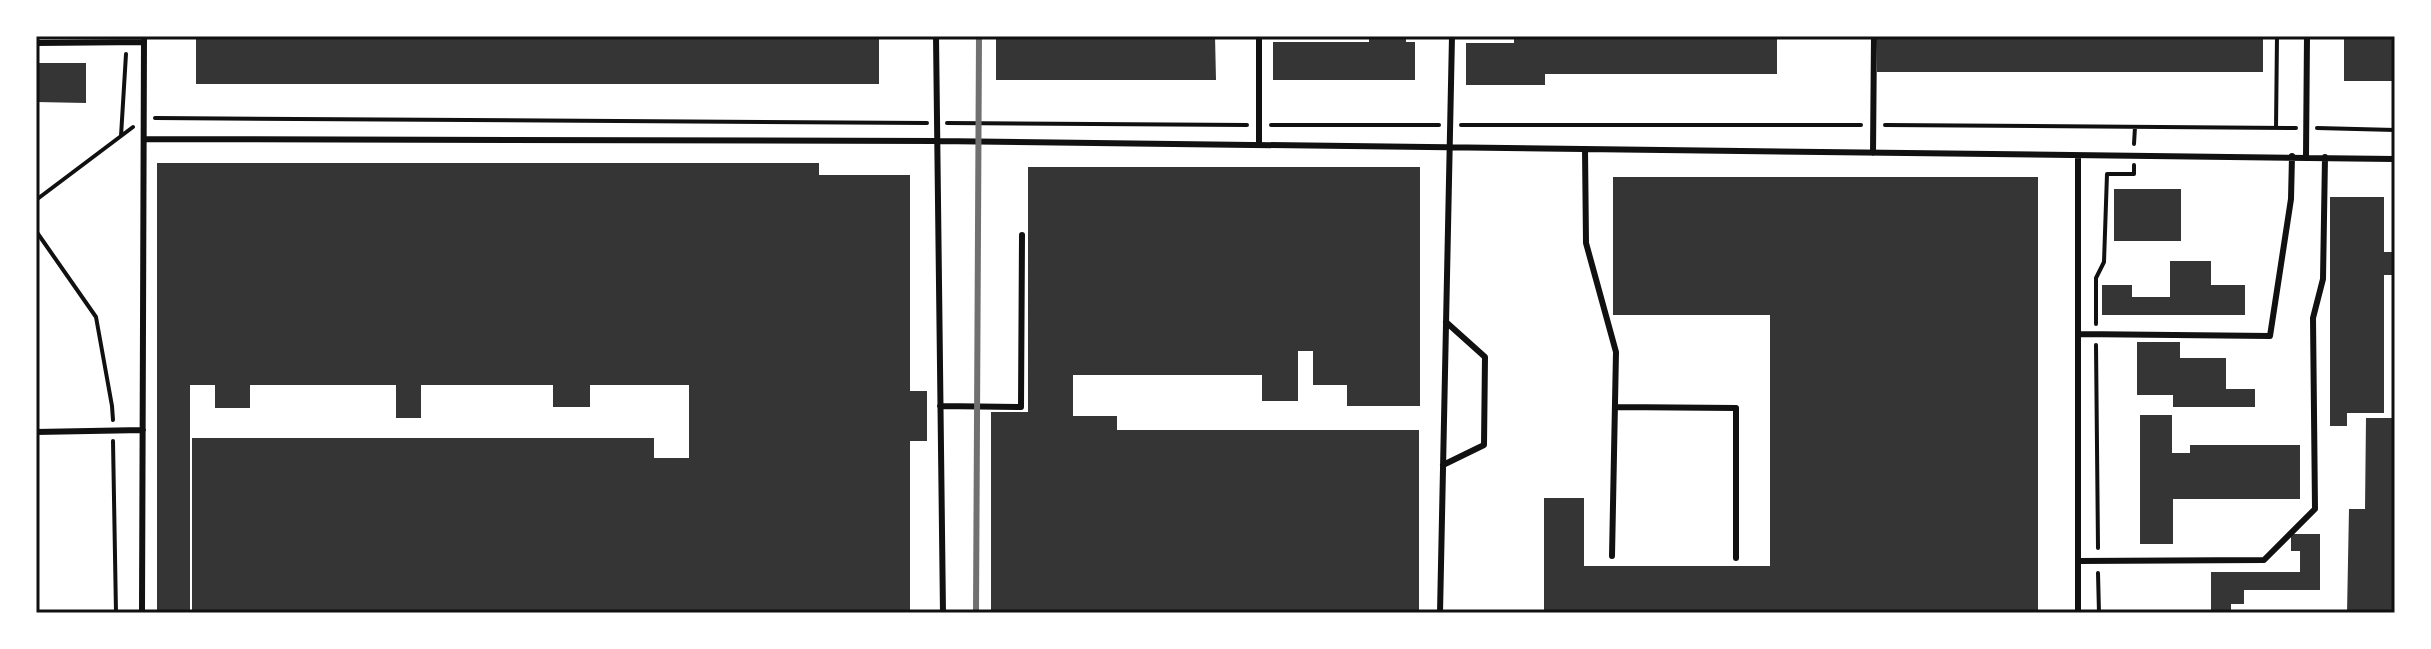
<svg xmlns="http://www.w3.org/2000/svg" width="2431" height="649" viewBox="0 0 2431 649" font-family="Arial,sans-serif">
<rect width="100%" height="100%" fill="#fff"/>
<path fill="#353535" d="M196 36H879V84H196Z
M996 36H1215L1216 80H996Z
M1369 36H1406V42H1415V80H1273V42H1369Z
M1514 36H1777V74H1545V85H1466V43H1514Z
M1877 36H2263V72H1877Z
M2344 36H2395V81H2344Z
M36 63H86V103L36 102Z
M157 163H819V175H910V391H927V441H910V613H192V438H654V458H689V385H590V407H553V385H421V418H396V385H250V408H215V385H190V613H157Z
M1028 167H1420V406H1347V385H1313V351H1298V401H1262V375H1073V416H1117V430H1419V613H991V412H1028Z
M1613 177H2038V613H1544V498H1584V566H1770V315H1613Z
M2114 189H2181V241H2114Z
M2330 197H2384V252H2395V275H2384V413H2347V426H2330Z
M2170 261H2211V285H2245V315H2102V285H2132V297H2170Z
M2137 342H2180V358H2226V389H2255V407H2173V395H2137Z
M2140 415H2172V453H2190V445H2300V499H2173V544H2140Z
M2366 418H2395V613H2347L2349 509H2365Z
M2291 534H2320V590H2244V604H2231V613H2211V572H2300V551H2291Z"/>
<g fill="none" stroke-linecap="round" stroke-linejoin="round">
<path stroke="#111" stroke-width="4" d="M155 118 927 123
M947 123 1247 125
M1271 125H1439
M1461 125H1861
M1885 125 2296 128
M2276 128 2277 36
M2317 128 2395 130
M121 136 126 54
M2134 144 2135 127
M36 200 133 127
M36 231 96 317 112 406 113 420
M2096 324V278L2104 262 2107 174H2134V165
M2096 345 2098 548
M113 441 116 613
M2098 573 2099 613"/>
<path stroke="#111" stroke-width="6" d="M936 36 943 613
M36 43 144 42
M144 139 937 141 2395 159
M1259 145V36
M1585 149 1586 243 1616 352 1612 556
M1873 153 1874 36
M2078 156V613
M2306 156 2307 36
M2078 334 2270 336 2291 199 2292 156
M940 406 1021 407 1022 235
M1615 407 1736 408V558
M36 432 143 430
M1443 465 1484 445 1485 357 1446 322
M2078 561 2264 560 2315 509 2313 318 2323 279 2325 157
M142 613 144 36
M1440 613 1452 36"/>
<path stroke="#707070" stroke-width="6" d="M976 613 979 36"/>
</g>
<rect width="2431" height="649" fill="none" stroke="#ffffff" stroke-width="76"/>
<rect x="38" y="38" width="2355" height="573" fill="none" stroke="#111" stroke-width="3"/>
</svg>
